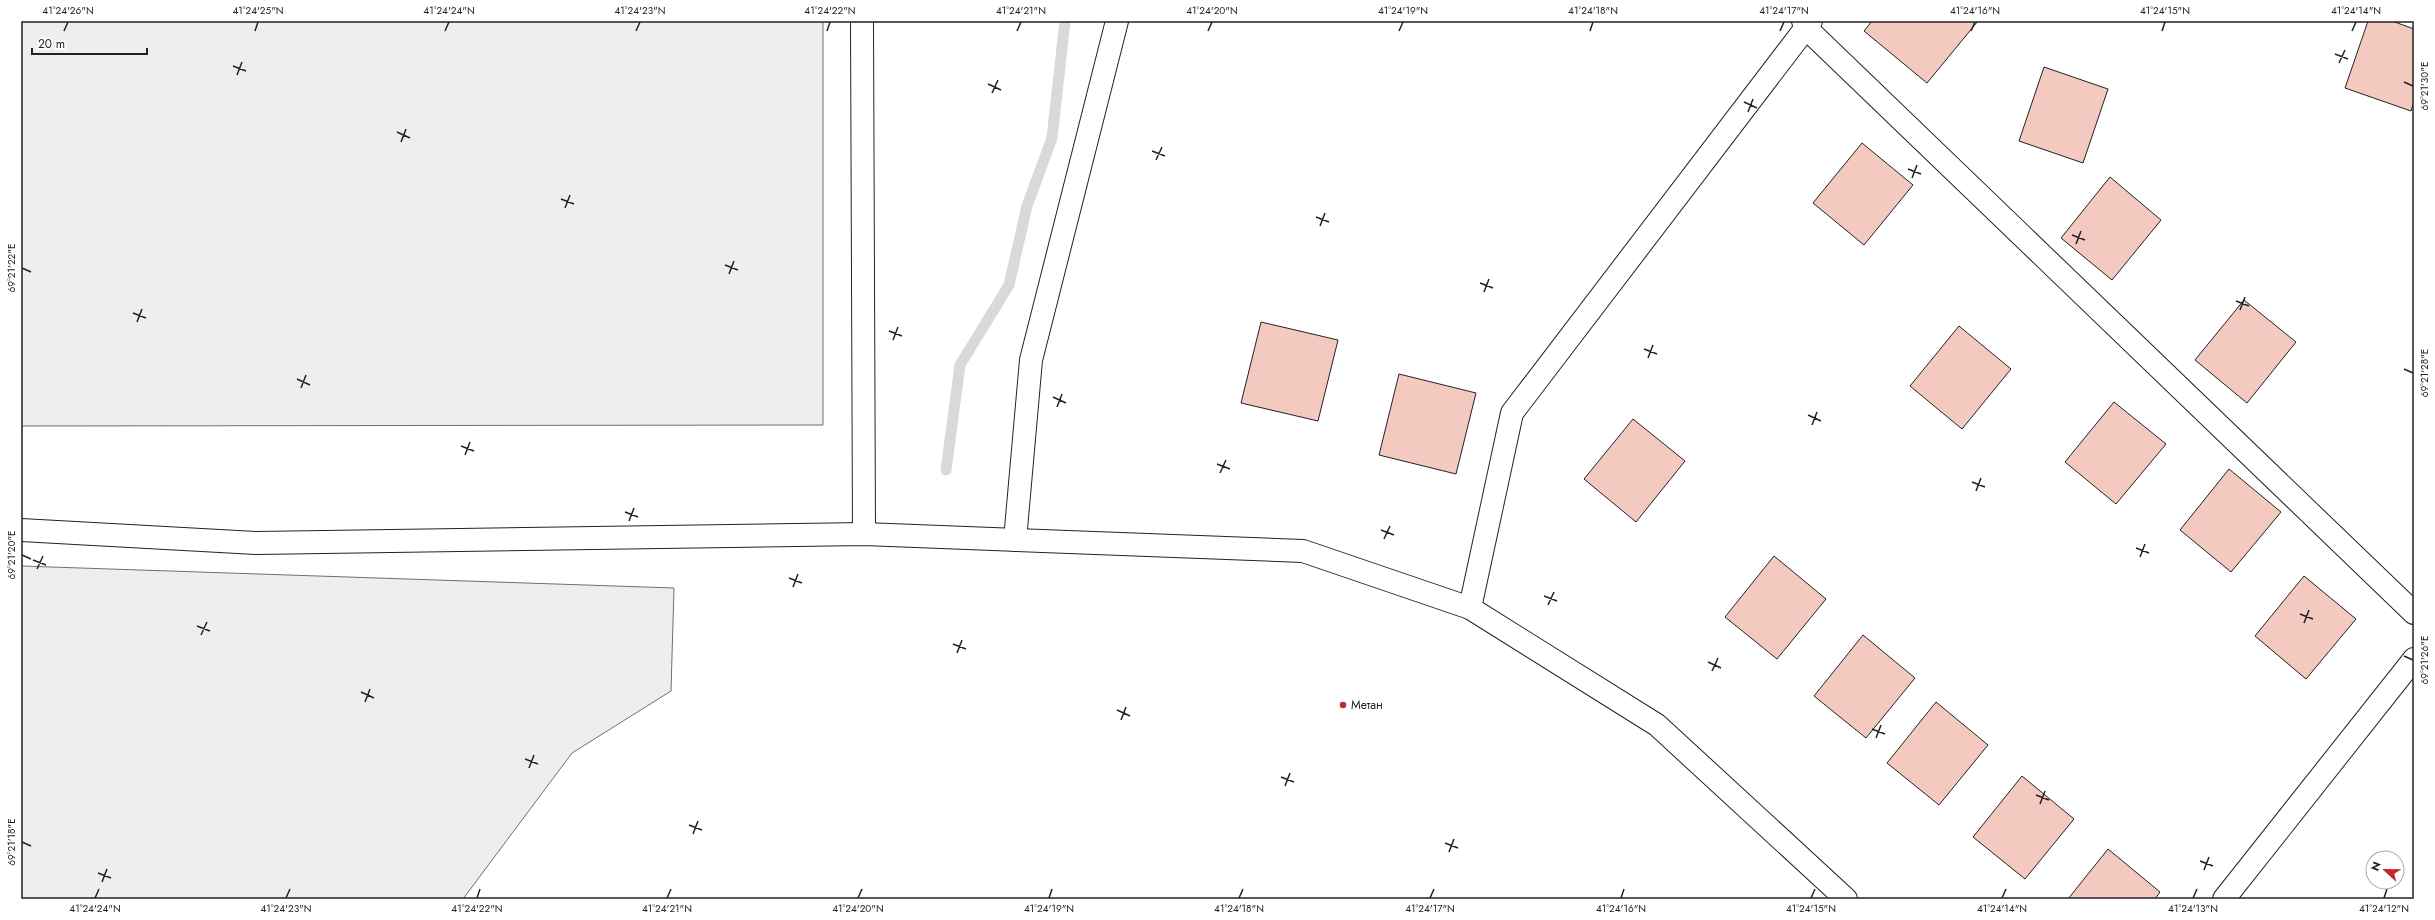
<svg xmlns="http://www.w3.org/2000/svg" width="2435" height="920" viewBox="0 0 2435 920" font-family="Jost,sans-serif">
<rect width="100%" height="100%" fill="#fff"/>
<path fill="#eee" stroke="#6f6f6f" d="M21 21H823V425L21 426Z
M21 566 674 588 671 691 572 753 463 899H21Z"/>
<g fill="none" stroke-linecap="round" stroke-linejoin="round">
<path stroke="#d9d9d9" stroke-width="11" d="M946 470 960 365 1009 285 1027 206 1052 138 1065 21"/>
</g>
<path fill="#f3c9c0" stroke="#222" d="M1872 21H1978L1927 83 1864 31Z
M2368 21H2392L2414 29V101L2411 111 2345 88Z
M2044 67 2108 89 2083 163 2019 141Z
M1862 143 1913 185 1864 245 1813 203Z
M2110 177 2161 220 2112 280 2061 238Z
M2244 300 2296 342 2247 403 2195 360Z
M1261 322 1338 340 1318 421 1241 403Z
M1959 326 2011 369 1962 429 1910 386Z
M1399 374 1476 393 1456 474 1379 455Z
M2114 402 2166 444 2116 504 2065 462Z
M1633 419 1685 461 1636 522 1584 479Z
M2229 469 2281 512 2231 572 2180 530Z
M1774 556 1826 599 1777 659 1725 617Z
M2304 576 2356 619 2306 679 2255 636Z
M1863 635 1915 678 1866 738 1814 696Z
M1936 702 1988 745 1939 805 1887 763Z
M2022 776 2074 819 2025 879 1973 837Z
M2108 849 2160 892 2155 899H2068Z"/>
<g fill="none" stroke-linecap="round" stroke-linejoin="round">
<g stroke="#222" stroke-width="24">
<path id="minor" d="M862 21 864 534
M1803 21 1805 27 2414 613
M1015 540 1031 360 1117 21
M1470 608 1512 413 1811 21
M2224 899 2414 659"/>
</g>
<g stroke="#222" stroke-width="24">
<path id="major" d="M21 530 256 543 864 534 1303 551 1470 608 1657 725 1846 899"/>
</g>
<use href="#minor" stroke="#fff" stroke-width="22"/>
<use href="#major" stroke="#fff" stroke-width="22"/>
</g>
<path fill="none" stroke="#222" stroke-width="1.5" d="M64 31 68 22M255 31 258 22M445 31 449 22M636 31 640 22M827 31 830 22M1017 31 1021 22M1208 31 1212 22M1399 31 1403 22M1590 31 1593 22M1780 31 1784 22M1971 31 1975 22M2162 31 2165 22M2352 31 2356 22M2335 54 2348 59M2339 63 2345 50M233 66 246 71M237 75 242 62M2404 82 2413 86M988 84 1001 90M992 93 998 80M1744 102 1757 108M1748 112 1753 99M397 132 410 138M401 142 406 129M1152 151 1165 156M1156 160 1162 147M1908 169 1921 174M1912 178 1917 165M561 199 574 204M565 208 570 195M1316 217 1329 222M1320 226 1325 213M2072 235 2085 240M2076 244 2081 231M725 265 738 270M22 268 31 272M729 274 734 261M1480 283 1493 288M1484 292 1489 279M2236 301 2249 306M2240 310 2245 297M133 313 146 318M137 322 142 309M889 331 902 336M893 340 898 327M1644 349 1657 354M1648 358 1653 345M2404 369 2413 373M297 379 310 385M301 388 306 375M1053 397 1066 403M1057 407 1062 394M1808 415 1821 421M1812 425 1817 412M461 446 474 451M465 455 470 442M1217 464 1230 469M1220 473 1226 460M1972 482 1985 487M1976 491 1981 478M625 512 638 517M629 521 634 508M1381 530 1394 535M1384 539 1390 526M2136 548 2149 553M22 555 31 559M2140 557 2145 544M33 560 46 565M37 569 43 556M789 578 802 583M793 587 798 574M1544 596 1557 601M1548 605 1554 592M2300 614 2313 619M2304 623 2309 610M197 626 210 631M201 635 207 622M953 644 966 649M957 653 962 640M2404 656 2413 660M1708 662 1721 668M1712 671 1718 658M361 692 374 698M365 702 370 689M1117 710 1130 716M1121 720 1126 707M1872 729 1885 734M1876 738 1881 725M525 759 538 764M529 768 534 755M1281 777 1294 782M1285 786 1290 773M2036 795 2049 800M2040 804 2045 791M689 825 702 830M693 834 698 821M22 842 31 846M1445 843 1458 848M1449 852 1454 839M2200 861 2213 866M2204 870 2209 857M98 873 111 878M102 882 107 869M95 898 99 889M286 898 290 889M477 898 480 889M667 898 671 889M858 898 862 889M1049 898 1052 889M1239 898 1243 889M1430 898 1434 889M1621 898 1624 889M1811 898 1815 889M2002 898 2006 889M2193 898 2197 889M2384 898 2387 889"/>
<circle fill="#c62828" stroke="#fff" stroke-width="1.5" cx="1343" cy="705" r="4"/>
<g text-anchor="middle" stroke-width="3" stroke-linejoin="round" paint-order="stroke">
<g font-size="12" fill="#222" stroke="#fff" text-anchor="start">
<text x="1351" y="709">Метан</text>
</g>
</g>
<rect width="2435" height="920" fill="none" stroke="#ffffff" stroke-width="44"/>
<g transform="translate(2385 870) rotate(292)"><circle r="19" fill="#ffffff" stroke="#a7a7a7"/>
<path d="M0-3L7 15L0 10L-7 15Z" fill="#c62828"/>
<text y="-6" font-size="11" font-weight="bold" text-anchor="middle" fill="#222222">N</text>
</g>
<path d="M32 48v6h115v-6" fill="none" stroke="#222222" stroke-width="2"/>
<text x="38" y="48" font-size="12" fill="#222222" stroke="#ffffff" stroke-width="3" paint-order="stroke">20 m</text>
<rect x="22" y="22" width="2391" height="876" fill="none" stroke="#222" stroke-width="1.5"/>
<g font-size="10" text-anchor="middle" fill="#222">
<text x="68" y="14">41°24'26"N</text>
<text x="258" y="14">41°24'25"N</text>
<text x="449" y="14">41°24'24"N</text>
<text x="640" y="14">41°24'23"N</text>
<text x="830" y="14">41°24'22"N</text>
<text x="1021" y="14">41°24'21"N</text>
<text x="1212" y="14">41°24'20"N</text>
<text x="1403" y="14">41°24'19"N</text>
<text x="1593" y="14">41°24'18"N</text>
<text x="1784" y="14">41°24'17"N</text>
<text x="1975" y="14">41°24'16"N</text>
<text x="2165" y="14">41°24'15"N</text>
<text x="2356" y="14">41°24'14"N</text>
<text transform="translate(2424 86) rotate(-90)" y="4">69°21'30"E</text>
<text transform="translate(11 268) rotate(-90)" y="4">69°21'22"E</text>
<text transform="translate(2424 373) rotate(-90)" y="4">69°21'28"E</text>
<text transform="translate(11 555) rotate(-90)" y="4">69°21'20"E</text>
<text transform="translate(2424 660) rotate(-90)" y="4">69°21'26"E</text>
<text transform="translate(11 842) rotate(-90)" y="4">69°21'18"E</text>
<text x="95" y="912">41°24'24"N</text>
<text x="286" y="912">41°24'23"N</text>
<text x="477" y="912">41°24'22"N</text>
<text x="667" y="912">41°24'21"N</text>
<text x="858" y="912">41°24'20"N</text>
<text x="1049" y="912">41°24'19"N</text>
<text x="1239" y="912">41°24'18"N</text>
<text x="1430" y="912">41°24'17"N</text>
<text x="1621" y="912">41°24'16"N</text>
<text x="1811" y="912">41°24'15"N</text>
<text x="2002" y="912">41°24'14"N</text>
<text x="2193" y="912">41°24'13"N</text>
<text x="2384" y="912">41°24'12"N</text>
</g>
</svg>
